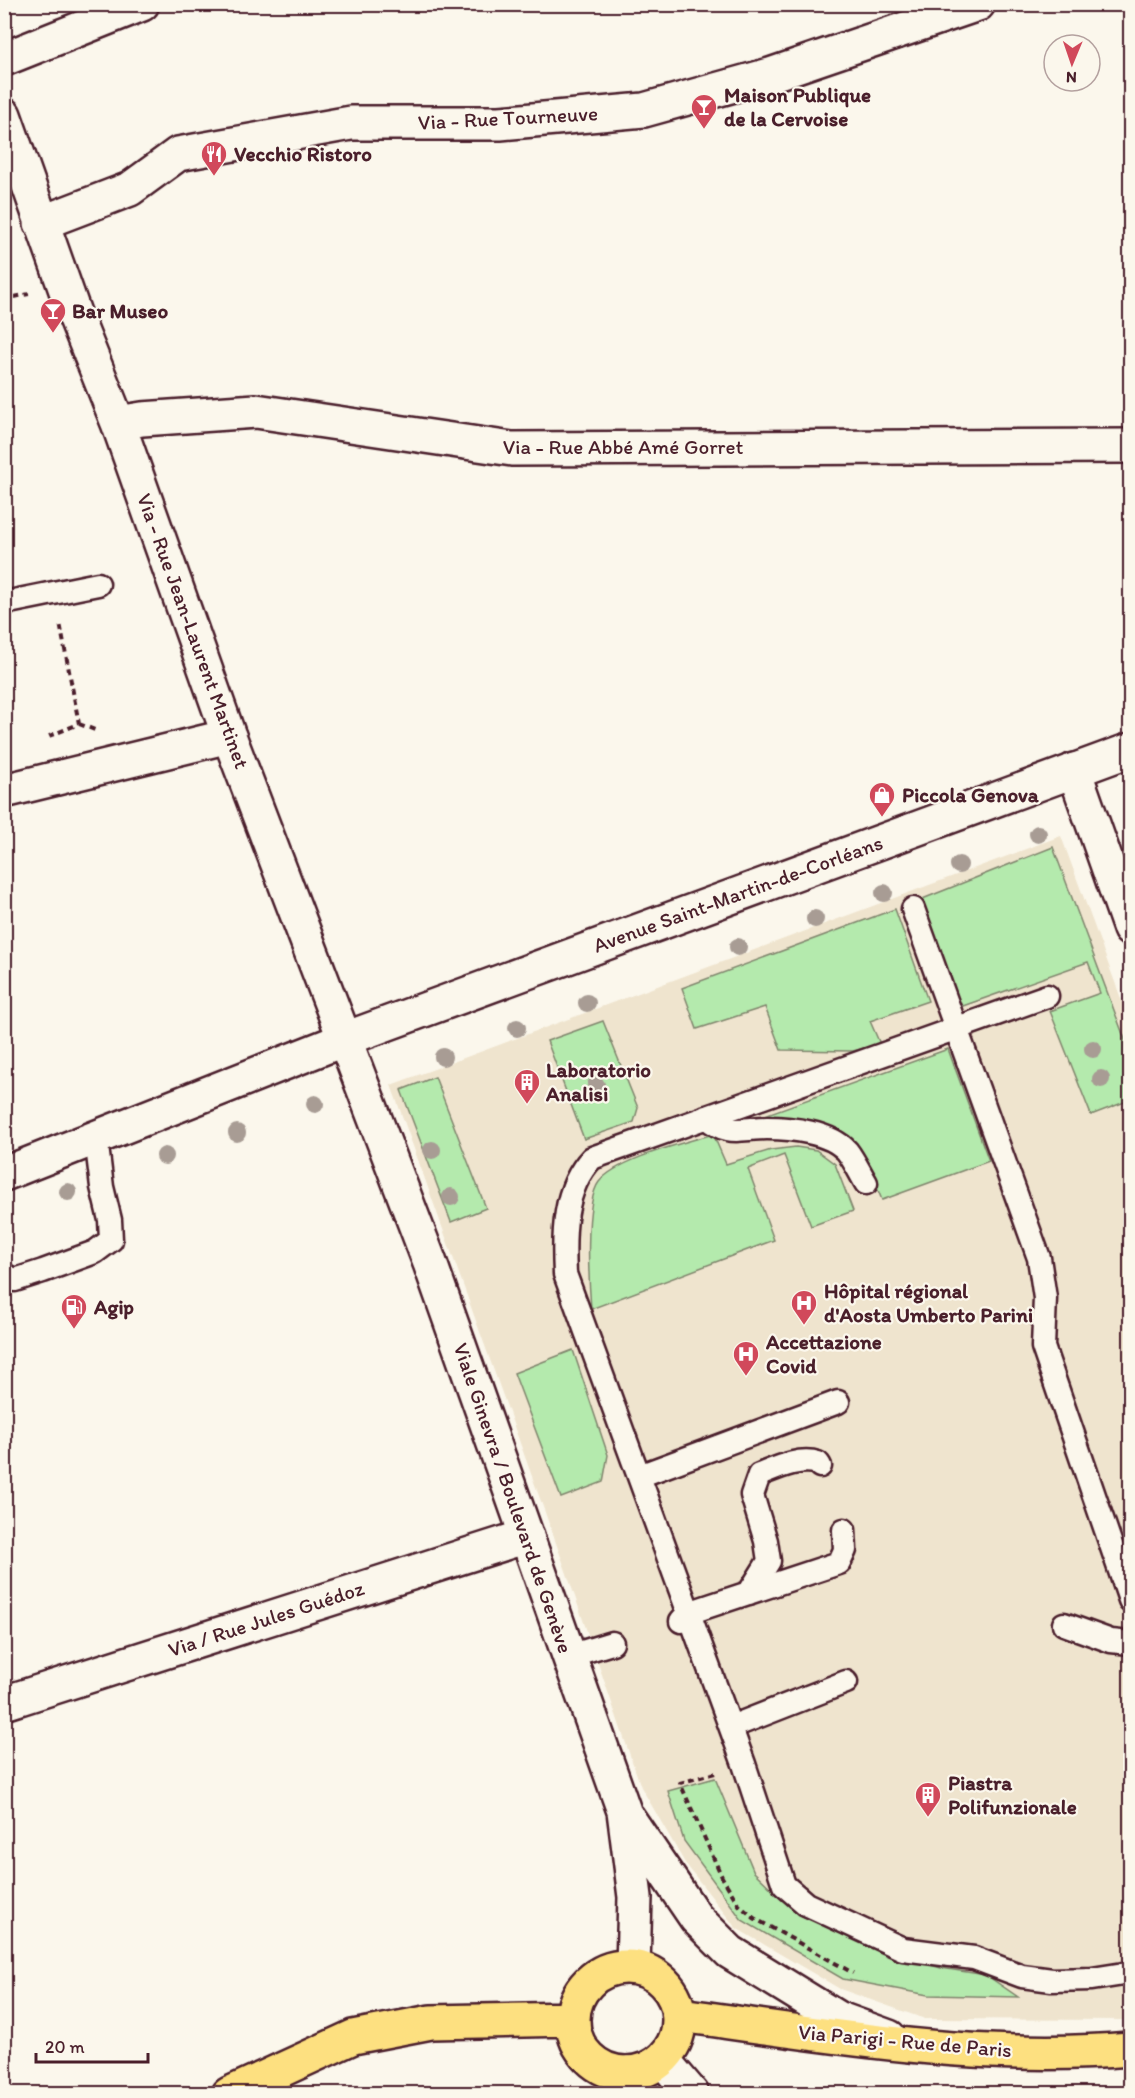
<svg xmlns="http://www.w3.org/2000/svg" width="1135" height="2098" viewBox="0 0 1135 2098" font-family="Itim,sans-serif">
<rect width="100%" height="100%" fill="#fbf7ec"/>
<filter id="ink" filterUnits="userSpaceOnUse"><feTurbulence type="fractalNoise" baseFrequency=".0167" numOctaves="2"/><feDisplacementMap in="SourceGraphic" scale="12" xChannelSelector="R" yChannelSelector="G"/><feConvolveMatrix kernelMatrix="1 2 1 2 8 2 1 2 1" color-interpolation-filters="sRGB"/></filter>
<g filter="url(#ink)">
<path fill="#efe4ce" d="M1061 836 1130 1023V2020L925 2019 840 1989 736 1928 685 1863 641 1787 565 1568 391 1085Z"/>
<path fill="#b4eaad" stroke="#7f846c" stroke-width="1.5" d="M1053 847 1130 1053V1100L1091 1115 1050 1011 1100 993 1088 962 960 1007 920 900Z
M895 909 928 1001 870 1021 880 1044 853 1051 781 1050 765 1007 697 1029 682 988Z
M603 1021 638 1108 634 1122 584 1139 547 1041Z
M948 1049 989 1161 882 1200 866 1161 751 1120Z
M435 1077 486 1208 451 1222 401 1090Z
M713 1134 726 1164 771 1150 796 1147 816 1150 835 1164 853 1211 811 1226 784 1155 748 1169 774 1240 591 1309C589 1284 584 1201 599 1182 617 1159 684 1143 713 1134Z
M573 1350 608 1455 603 1482 561 1498 514 1373Z
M715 1778 754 1872 798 1914 890 1954 941 1968 986 1975 1018 1997 928 1995 843 1979 742 1920 684 1841 668 1791Z"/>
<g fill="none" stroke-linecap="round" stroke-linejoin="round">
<g stroke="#4a1f2b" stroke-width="27">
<path id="lane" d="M4 603 98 584
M913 909 1039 1258 1045 1298 1043 1347 1130 1600
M1047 996 592 1158C563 1188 563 1235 565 1274L744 1764 784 1885 806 1904 903 1949 974 1958 1022 1976 1052 1980 1092 1979 1130 1973
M706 1117C728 1137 741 1128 767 1128 791 1128 830 1132 847 1151 854 1160 860 1173 866 1183
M4 1275 15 1280 43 1271 95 1252 111 1240 110 1220 102 1187 96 1138
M639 1476 838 1402
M749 1593 769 1561 766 1541 752 1495 759 1475C777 1468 799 1457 818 1463L820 1466
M681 1621 688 1613 839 1563 845 1550 844 1530
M1064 1624 1111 1641 1130 1643
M569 1656 612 1643
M731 1727 846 1682"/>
</g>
<g stroke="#4a1f2b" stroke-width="38">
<path id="street" d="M4 59 142 4
M4 115 74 313 118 423 229 736 430 1263 624 1811 635 1897 633 1966
M41 223 130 189 178 154 351 123H500L644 110 770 75 978 4
M118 423 142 419 256 411 512 449 1130 446
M1074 770 1130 929
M4 791 229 736
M4 1703 527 1536
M628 1818 696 1918 730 1952 837 2018 889 2037
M663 2060 692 2094"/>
</g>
<g stroke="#4a1f2b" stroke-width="38">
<path id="secondary" d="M4 1174 345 1039 1130 750
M622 2094 628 2073"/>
</g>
<g stroke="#4a1f2b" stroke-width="38">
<path id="primary" d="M573 2020a53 53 0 1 1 106 0a53 53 0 1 1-106 0Z
M681 2015C829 2036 981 2062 1130 2049
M229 2094 353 2037 431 2022 572 2019"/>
</g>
<path stroke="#4a1f2b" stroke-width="4" stroke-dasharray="6 4.5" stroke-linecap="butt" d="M4 299 29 294
M79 724 95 730
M49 736 79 724 60 623
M715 1773 680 1783 722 1877 739 1905 754 1918 853 1973"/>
<use href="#lane" stroke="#fbf7ec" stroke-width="22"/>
<use href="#street" stroke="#fbf7ec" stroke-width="33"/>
<use href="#secondary" stroke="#fbf7ec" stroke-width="33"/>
<use href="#primary" stroke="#fde080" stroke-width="33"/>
</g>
<g fill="#a89c94">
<circle cx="1038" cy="834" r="9"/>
<circle cx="959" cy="865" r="9"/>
<circle cx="884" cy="893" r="9"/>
<circle cx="815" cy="919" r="9"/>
<circle cx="738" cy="947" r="9"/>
<circle cx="587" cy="1003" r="9"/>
<circle cx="517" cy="1028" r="9"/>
<circle cx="1093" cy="1049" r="9"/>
<circle cx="443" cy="1057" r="9"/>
<circle cx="1101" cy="1079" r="9"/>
<circle cx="596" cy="1085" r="9"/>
<circle cx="315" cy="1104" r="9"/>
<circle cx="237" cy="1133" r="9"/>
<circle cx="432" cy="1150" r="9"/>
<circle cx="165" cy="1156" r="9"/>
<circle cx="68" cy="1192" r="9"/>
<circle cx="451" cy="1197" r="9"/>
</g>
</g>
<defs>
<g id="bar-pin" transform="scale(1.35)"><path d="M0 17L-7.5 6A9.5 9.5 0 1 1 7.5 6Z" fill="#d1495b" stroke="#fbf7ec"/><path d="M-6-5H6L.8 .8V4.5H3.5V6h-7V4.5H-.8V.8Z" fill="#fff"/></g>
<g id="restaurant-pin" transform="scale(1.35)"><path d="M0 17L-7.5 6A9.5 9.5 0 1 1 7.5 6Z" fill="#d1495b" stroke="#fbf7ec"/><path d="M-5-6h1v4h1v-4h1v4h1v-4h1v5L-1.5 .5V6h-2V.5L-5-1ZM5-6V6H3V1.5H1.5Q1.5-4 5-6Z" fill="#fff"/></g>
<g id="shop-pin" transform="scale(1.35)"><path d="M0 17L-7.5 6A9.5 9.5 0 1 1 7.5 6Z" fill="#d1495b" stroke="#fbf7ec"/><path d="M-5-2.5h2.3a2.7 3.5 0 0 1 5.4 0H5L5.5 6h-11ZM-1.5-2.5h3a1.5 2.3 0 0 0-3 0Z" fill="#fff"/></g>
<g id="building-pin" transform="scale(1.35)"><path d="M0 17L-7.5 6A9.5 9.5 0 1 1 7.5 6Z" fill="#d1495b" stroke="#fbf7ec"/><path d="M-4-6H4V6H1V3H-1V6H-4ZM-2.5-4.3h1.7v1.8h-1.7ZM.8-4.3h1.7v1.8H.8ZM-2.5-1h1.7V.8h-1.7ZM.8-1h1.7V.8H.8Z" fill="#fff"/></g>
<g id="hospital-pin" transform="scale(1.35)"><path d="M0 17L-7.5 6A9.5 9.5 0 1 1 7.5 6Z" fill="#d1495b" stroke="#fbf7ec"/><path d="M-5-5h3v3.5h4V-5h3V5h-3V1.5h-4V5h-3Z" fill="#fff"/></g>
<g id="fuel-pin" transform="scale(1.35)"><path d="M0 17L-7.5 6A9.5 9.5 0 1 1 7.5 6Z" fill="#d1495b" stroke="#fbf7ec"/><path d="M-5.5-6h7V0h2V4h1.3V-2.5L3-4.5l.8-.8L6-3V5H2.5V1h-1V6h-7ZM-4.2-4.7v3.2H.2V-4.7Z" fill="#fff"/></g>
</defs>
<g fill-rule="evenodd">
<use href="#bar-pin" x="704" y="107"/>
<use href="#restaurant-pin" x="214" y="154"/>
<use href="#bar-pin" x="53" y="311"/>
<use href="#shop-pin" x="882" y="795"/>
<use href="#building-pin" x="527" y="1082"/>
<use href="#hospital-pin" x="804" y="1303"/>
<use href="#fuel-pin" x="74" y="1307"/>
<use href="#hospital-pin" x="746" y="1354"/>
<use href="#building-pin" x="928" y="1795"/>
</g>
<g text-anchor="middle" stroke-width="4.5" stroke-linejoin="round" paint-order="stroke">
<g font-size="21" font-weight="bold" fill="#4a1f2b" stroke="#fbf7ec" text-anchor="start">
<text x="724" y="102">Maison Publique<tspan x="724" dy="24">de la Cervoise</tspan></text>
<text x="234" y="161">Vecchio Ristoro</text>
<text x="72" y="318">Bar Museo</text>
<text x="902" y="802">Piccola Genova</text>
<text x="546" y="1077">Laboratorio<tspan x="546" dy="24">Analisi</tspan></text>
<text x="824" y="1298">Hôpital régional<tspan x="824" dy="24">d'Aosta Umberto Parini</tspan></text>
<text x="94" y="1314">Agip</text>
<text x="766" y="1349">Accettazione<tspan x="766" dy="24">Covid</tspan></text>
<text x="948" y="1790">Piastra<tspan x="948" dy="24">Polifunzionale</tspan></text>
</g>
<g font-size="21" fill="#4a1f2b" stroke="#fbf7ec">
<text transform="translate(508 118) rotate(-3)" y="7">Via - Rue Tourneuve</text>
<text x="623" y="454">Via - Rue Abbé Amé Gorret</text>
<text transform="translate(193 631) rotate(70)" y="7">Via - Rue Jean-Laurent Martinet</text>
<text transform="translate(738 894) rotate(-20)" y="7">Avenue Saint-Martin-de-Corléans</text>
<text transform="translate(513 1498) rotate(71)" y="7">Viale Ginevra / Boulevard de Genève</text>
<text transform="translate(266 1619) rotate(-18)" y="7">Via / Rue Jules Guédoz</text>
<text transform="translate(905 2041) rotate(5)" y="7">Via Parigi - Rue de Paris</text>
</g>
</g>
<rect width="1135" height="2098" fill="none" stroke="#fbf7ec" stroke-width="24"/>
<rect x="12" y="12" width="1111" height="2074" fill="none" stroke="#4a1f2b" stroke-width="2" filter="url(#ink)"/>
<g transform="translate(1072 63) rotate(182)"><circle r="28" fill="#fbf7ec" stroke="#b4a19f" stroke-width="1.5"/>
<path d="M0-4.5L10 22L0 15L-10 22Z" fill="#d1495b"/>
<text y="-9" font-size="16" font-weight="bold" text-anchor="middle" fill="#4a1f2b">N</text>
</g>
<path d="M36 2053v9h112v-9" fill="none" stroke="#4a1f2b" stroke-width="3"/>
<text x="45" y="2053" font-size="18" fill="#4a1f2b" stroke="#fbf7ec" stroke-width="4.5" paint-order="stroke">20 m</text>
</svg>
